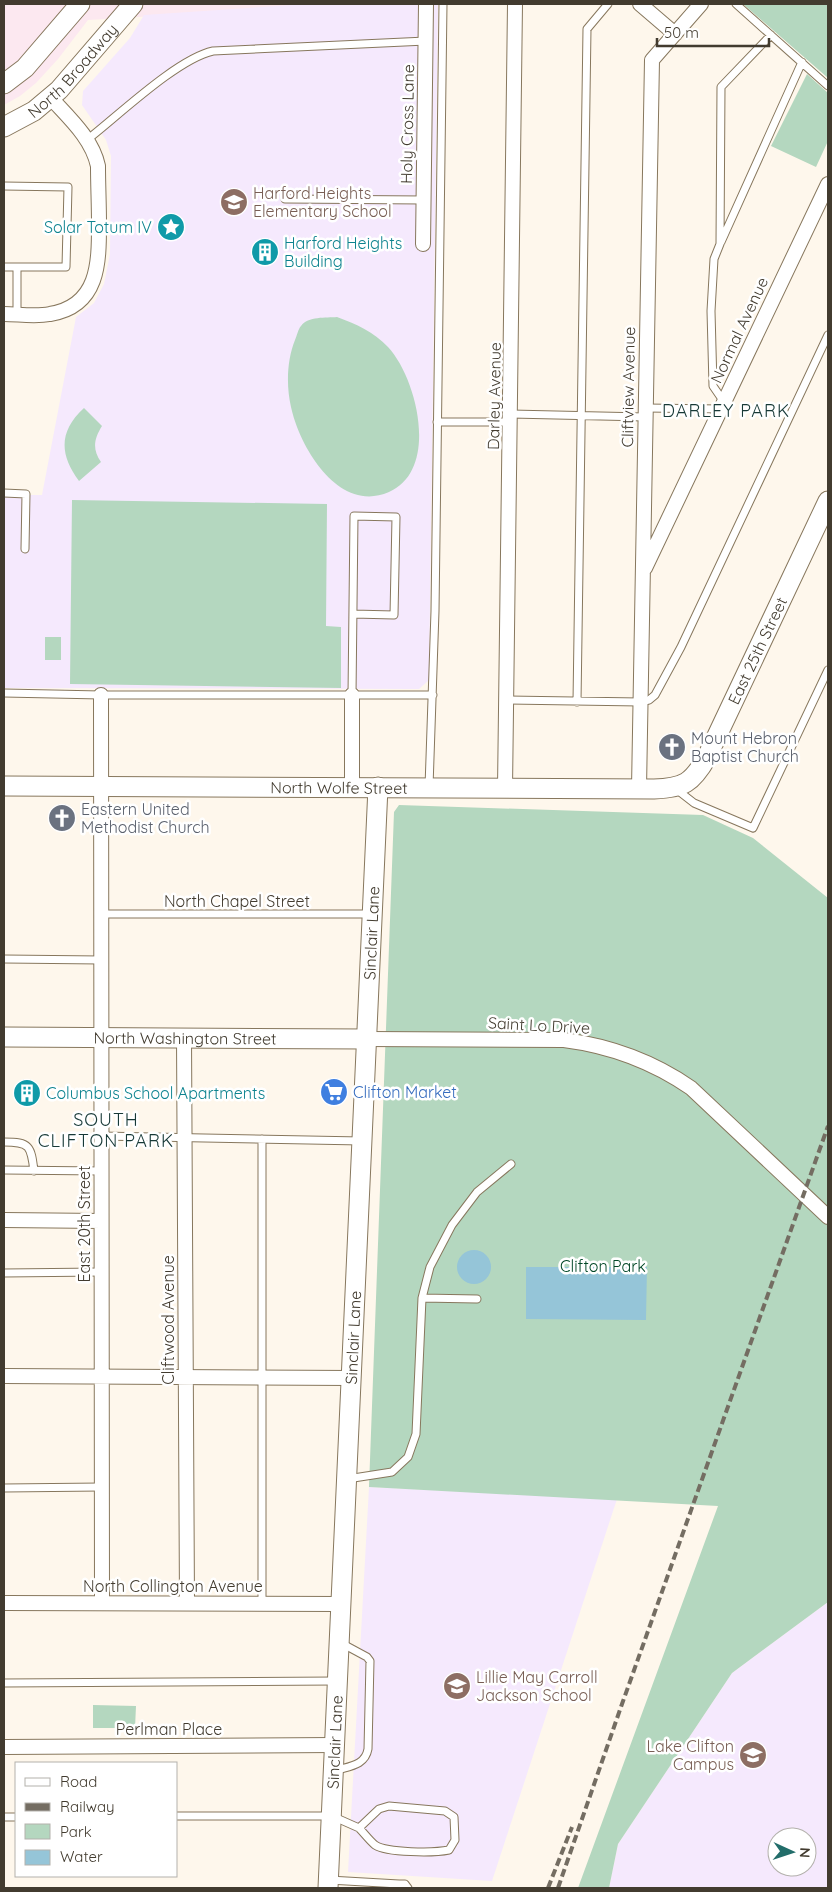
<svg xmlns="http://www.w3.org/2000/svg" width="832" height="1892" viewBox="0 0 832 1892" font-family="Quicksand,sans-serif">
<rect width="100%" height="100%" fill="#fef7ec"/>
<path fill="#fce8f0" d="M4 4H358L88 20 58 59 36 83 20 96 4 105Z"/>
<path fill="#f5e9fd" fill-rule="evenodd" d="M308 4H438L429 680 419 689 4 688V495H42L76 317 94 303 104 284 110 254 111 156 106 140 82 105 83 91 130 38 144 15Z
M369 1487 617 1499 492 1881 348 1872Z
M828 1602V1888H609L618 1844 732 1673ZM777 1837H807V1867H777Z"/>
<path fill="#b4d7bf" d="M743 4H827L828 78Z
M807 74 828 93V141L816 167 771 146Z
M337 317C356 324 374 332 388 347 417 378 440 470 389 492 339 514 300 448 291 407 286 385 287 360 295 340 297 336 298 329 301 326 308 316 326 318 337 317Z
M84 408 102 426C94 439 92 449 101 462L79 481C59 454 59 431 84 408Z
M72 500 327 504 326 626 341 627V688L70 684Z
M45 637H61V660H45Z
M399 805 703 815 753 838 828 898V1602L732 1673 618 1844 609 1888H578L718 1506 369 1487 394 812Z
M93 1705 136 1706 135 1728H93Z"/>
<path fill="#95c5d8" d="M457 1267a17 17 0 1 1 34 0a17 17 0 1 1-34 0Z
M526 1267H647L646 1320 526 1319Z"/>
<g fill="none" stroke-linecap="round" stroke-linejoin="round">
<g stroke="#87775d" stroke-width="9">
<path id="service" d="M736 4 828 86
M88 139C119 115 177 59 213 51L426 41
M4 186 68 187 66 267H4
M285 199 424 200
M721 242 802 62
M17 267V314
M724 402 713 386 711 311 714 259 720 244 721 87 771 35
M646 408 721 409
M511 414 645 417
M437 422H511
M4 493 26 494 25 549
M4 693 101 695H433
M352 695 354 516 396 517 394 615 353 614
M507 700 640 702 649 700 655 695 681 647 828 335
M577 702 587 29 608 4
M429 787 435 611 443 4
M676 789 694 803 753 828 828 670
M101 914H370
M4 959 101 960
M101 1136 362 1141
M262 1139V1604
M4 1142C30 1142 31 1146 34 1171
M4 1170 101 1171
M4 1273 101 1272
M422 1298 477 1299
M347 1479 392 1472 408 1457 416 1434 422 1298 430 1267 452 1225 477 1192 511 1164
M4 1488 101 1487
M4 1683 337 1681
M334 1771C349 1766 365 1766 368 1749L370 1661 367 1657 341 1643
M389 1806 445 1811 454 1817 455 1840 449 1850C434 1853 387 1853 375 1845 369 1840 364 1833 359 1828L379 1809Z
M176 1816H332L359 1828
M4 1817H16
M329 1880 399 1884H405L408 1888"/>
</g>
<g stroke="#87775d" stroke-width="16">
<path id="minor" d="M640 4 675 34
M423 244 426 4
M4 314C18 314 35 317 50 314 99 306 99 263 99 224 99 204 98 185 98 166 92 138 69 118 50 97
M645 568 828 184
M101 695 102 1603
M352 787V695
M505 788 515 4
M639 788 652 60 701 4
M184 1037 187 1603
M367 1039 564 1040C611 1046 652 1061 691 1088L828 1217
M4 1220 101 1221
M4 1376 351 1378
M4 1603 341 1604
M4 1747 335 1745"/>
</g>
<g stroke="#87775d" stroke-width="21">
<g id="secondary">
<path d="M4 84 25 68 80 4"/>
<path id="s1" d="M4 127 34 111 59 90 133 4"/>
<path id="s2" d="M4 786 654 789C684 788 692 783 707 757L828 501"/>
<path id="s3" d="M4 1037 367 1039"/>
<path id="s4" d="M328 1888 378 787"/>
</g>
</g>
<use href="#service" stroke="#fff" stroke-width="7"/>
<use href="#minor" stroke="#fff" stroke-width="14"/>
<use href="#secondary" stroke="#fff" stroke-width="19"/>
<path stroke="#746d62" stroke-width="4" stroke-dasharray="8 4" stroke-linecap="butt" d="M548 1888 572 1827
M558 1888 622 1704 828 1126"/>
</g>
<defs>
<g id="school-disc" transform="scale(1.4375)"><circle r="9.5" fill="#8d6e63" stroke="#fff"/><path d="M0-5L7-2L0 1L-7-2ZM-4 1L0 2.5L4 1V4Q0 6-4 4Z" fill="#fff"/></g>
<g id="sight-disc" transform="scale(1.4375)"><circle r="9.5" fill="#0f9aa8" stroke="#fff"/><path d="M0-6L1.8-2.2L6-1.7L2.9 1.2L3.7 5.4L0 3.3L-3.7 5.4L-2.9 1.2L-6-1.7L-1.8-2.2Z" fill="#fff"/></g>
<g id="building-disc" transform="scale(1.4375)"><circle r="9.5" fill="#0f9aa8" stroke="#fff"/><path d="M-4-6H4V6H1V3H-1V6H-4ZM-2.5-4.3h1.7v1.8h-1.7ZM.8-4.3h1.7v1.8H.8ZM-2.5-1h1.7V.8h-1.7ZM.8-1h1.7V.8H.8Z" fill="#fff"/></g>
<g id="church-disc" transform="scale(1.4375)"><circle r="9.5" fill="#6b7280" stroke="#fff"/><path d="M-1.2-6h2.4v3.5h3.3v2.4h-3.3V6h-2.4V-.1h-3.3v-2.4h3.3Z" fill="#fff"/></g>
<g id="supermarket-disc" transform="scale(1.4375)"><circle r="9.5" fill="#3f7fe0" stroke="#fff"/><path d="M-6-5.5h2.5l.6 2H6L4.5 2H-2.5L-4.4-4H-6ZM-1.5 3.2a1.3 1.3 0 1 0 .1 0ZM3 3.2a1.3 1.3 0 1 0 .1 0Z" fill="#fff"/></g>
</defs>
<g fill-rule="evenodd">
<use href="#school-disc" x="234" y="202"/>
<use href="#sight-disc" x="171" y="227"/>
<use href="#building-disc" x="265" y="252"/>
<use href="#church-disc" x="672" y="747"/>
<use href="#church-disc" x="62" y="818"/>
<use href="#supermarket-disc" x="334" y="1092"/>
<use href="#building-disc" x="27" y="1093"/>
<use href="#school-disc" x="457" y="1686"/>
<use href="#school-disc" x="753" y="1755"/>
</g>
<g text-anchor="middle" stroke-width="5" stroke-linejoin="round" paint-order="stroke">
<g font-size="16" fill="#423b2f" stroke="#fff">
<text dy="6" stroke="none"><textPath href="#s1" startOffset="90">North Broadway</textPath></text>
<text transform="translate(407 124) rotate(-89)" y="6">Holy Cross Lane</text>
<text transform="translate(739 330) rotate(-65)" y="6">Normal Avenue</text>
<text transform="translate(628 387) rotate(-89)" y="6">Cliftview Avenue</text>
<text transform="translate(494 396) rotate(-89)" y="6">Darley Avenue</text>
<text dy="6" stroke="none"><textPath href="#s2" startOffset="834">East 25th Street</textPath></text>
<text dy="6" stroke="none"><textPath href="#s2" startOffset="335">North Wolfe Street</textPath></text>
<text x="237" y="907">North Chapel Street</text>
<text dy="6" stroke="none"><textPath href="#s4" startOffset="956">Sinclair Lane</textPath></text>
<text transform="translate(539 1025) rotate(3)" y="6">Saint Lo Drive</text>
<text dy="6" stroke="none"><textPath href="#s3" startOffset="181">North Washington Street</textPath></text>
<text transform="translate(84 1224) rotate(-90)" y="6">East 20th Street</text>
<text transform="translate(168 1320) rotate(-90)" y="6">Cliftwood Avenue</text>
<text dy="6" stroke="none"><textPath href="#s4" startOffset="551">Sinclair Lane</textPath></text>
<text x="173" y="1592">North Collington Avenue</text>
<text x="169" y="1735">Perlman Place</text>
<text dy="6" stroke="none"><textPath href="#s4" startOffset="146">Sinclair Lane</textPath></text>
</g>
<g font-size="16" fill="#785e54" stroke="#fff" text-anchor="start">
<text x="253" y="199">Harford Heights<tspan x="253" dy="18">Elementary School</tspan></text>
<text x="476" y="1683">Lillie May Carroll<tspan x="476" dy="18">Jackson School</tspan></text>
<text x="734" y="1752" text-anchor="end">Lake Clifton<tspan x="734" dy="18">Campus</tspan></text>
</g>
<g font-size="16" fill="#0d838f" stroke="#fff" text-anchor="start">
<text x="152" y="233" text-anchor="end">Solar Totum IV</text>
<text x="284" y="249">Harford Heights<tspan x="284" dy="18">Building</tspan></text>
<text x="46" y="1099">Columbus School Apartments</text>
</g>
<g font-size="16" fill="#5b616d" stroke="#fff" text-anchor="start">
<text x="691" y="744">Mount Hebron<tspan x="691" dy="18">Baptist Church</tspan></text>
<text x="81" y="815">Eastern United<tspan x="81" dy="18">Methodist Church</tspan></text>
</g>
<g font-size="16" fill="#366cbe" stroke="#fff" text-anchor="start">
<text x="353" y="1098">Clifton Market</text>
</g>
<g font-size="16" fill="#004726" stroke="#fff">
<text x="603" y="1272">Clifton Park</text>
</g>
<g font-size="18" letter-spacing="1" fill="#173937" stroke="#fff">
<text x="726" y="417">DARLEY PARK</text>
<text x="106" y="1126">SOUTH<tspan x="106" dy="21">CLIFTON PARK</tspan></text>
</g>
</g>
<rect width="832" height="1892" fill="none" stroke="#423b2f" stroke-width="10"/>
<rect x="15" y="1762" width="162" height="115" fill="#ffffff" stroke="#b3b1ac"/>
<rect x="25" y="1778" width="25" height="8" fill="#ffffff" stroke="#b3b1ac"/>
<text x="60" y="1787" font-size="15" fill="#423b2f">Road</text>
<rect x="25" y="1803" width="25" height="8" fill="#746d62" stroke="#b3b1ac"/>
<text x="60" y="1812" font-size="15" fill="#423b2f">Railway</text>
<rect x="25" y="1824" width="25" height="15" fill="#b4d7bf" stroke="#b3b1ac"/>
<text x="60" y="1837" font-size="15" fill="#423b2f">Park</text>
<rect x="25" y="1850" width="25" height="15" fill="#95c5d8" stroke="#b3b1ac"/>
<text x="60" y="1862" font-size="15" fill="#423b2f">Water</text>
<g transform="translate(792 1852) rotate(93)"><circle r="24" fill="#ffffff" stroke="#b3b1ac"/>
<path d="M0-4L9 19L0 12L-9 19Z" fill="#226d6a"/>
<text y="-8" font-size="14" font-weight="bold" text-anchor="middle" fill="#423b2f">N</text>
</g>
<path d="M657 38v8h112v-8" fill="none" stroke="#423b2f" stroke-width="2.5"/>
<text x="664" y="38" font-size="15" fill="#423b2f" stroke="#ffffff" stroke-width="4" paint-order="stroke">50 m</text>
</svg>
